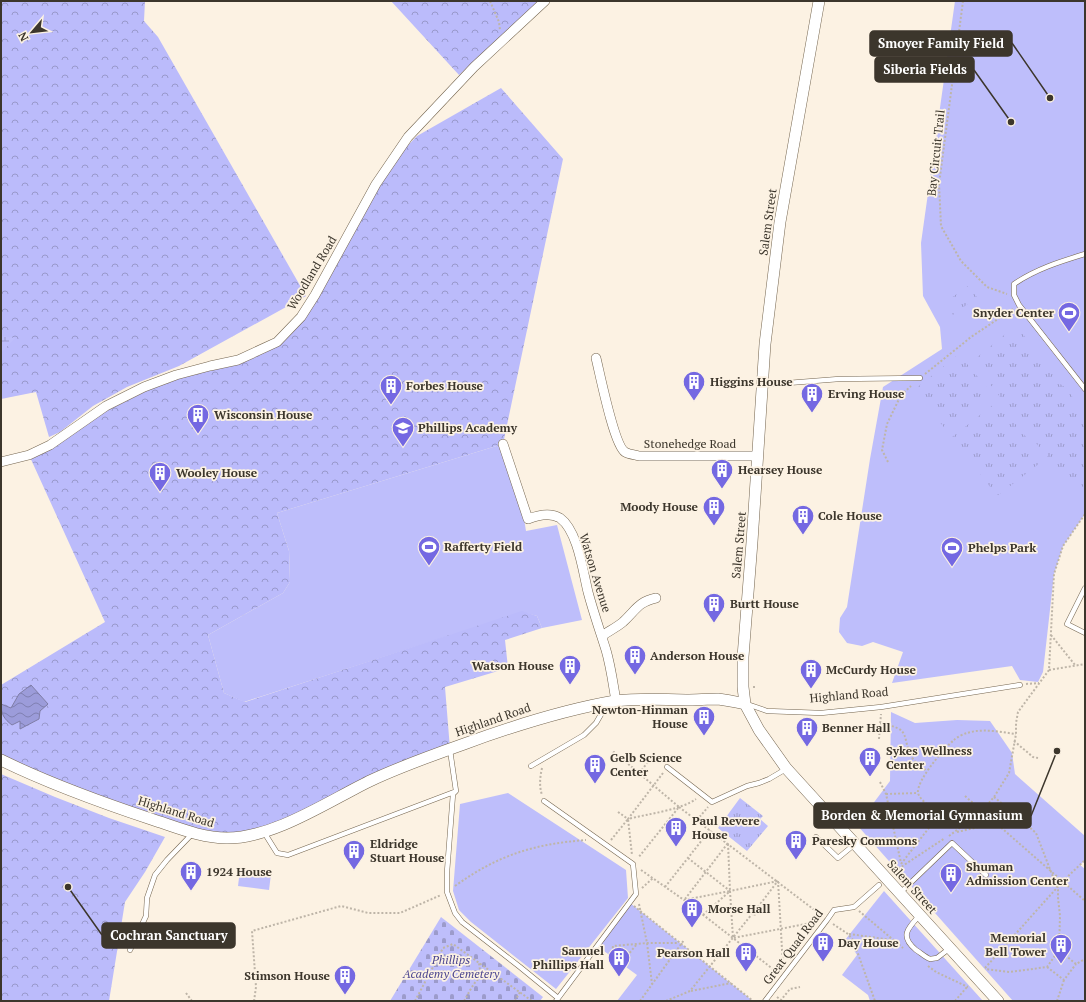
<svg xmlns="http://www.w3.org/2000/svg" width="1086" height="1002" viewBox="0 0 1086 1002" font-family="'PT Serif',serif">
<defs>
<pattern id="forest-crowns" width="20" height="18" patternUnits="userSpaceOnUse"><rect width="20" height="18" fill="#bbbbfb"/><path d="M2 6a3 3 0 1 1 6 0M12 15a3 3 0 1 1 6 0" fill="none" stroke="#9999cb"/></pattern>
<pattern id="wetland-marsh" width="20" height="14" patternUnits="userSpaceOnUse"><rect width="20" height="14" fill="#bebefb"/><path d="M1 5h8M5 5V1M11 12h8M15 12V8" fill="none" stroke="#9c9bcb"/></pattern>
<pattern id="cemetery-stones" width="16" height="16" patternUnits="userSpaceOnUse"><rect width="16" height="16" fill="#bebefb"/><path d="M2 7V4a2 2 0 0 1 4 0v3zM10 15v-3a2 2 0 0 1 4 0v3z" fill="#9c9bcb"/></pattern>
<pattern id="park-tufts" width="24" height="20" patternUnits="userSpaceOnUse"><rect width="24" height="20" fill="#bebefb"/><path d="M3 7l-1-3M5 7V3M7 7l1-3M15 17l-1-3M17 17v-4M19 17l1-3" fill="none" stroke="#9c9bcb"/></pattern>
<pattern id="water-waves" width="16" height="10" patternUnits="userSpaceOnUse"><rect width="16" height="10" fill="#9c9cda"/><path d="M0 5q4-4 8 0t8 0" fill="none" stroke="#8080b1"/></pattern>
</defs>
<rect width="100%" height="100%" fill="#fcf2e3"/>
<path fill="#bebefb" d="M955 1H1085V514L1063 546 1054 574 1043 672 1038 682 1020 680 1012 666 892 683 903 652 873 642 862 646 847 643 839 632 840 618 847 607 870 459 883 387 942 349 940 327 923 296 921 243Z
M503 444 521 500 526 531 557 525 582 620 542 628 537 616 522 612 244 702 224 693 208 635 283 593 290 582 289 551 277 513Z
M891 712 915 723 957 720 990 721 1012 753 1015 774 1085 836V860L1080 865 1085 869V1001H1013L857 825 890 781Z
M508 793 626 870 628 898 556 989 471 922 459 910 453 891 460 804Z
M240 870 271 874 269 890 238 886Z
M884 891 983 1001H870L868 995 842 975 857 955 852 947 845 940Z
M630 903 753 1001H617L637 975 597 946Z"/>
<path fill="url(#forest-crowns)" d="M1 1H145L144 21 158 37 306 296 179 366 127 387 93 406 60 432 49 437 36 392 1 399Z
M391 1H539L459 75Z
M501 88 563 159 503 444 277 513 289 551 290 582 283 593 208 635 224 693 245 702 522 611 537 616 542 628 505 640 508 668 445 687 450 749 285 824 216 838 1 760V685L105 622 29 455 133 393 238 360 277 342 301 317 388 166 417 136Z
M1 774 55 797 109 818 165 837 145 872 125 902 109 1001H1Z"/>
<path fill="url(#wetland-marsh)" d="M1 336 15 338 1 353Z"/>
<path fill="url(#cemetery-stones)" d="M441 917 543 997 540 1001H390Z"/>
<path fill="url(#park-tufts)" d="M968 286 977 297 953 315 944 303Z
M1014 327 1018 328 1031 344V347C1037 349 1045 359 1045 366 1051 367 1059 378 1060 384 1065 386 1074 396 1074 402L1077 403 1085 413V485L1077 491 1073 490 1061 475V471L1057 470 1047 457V453L1043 452 1032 438 1033 435 1029 434 1018 420V416H1014L1004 402V398L1000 397 990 384V380L986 379 974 364V360Z
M959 354 992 394 946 430 914 390Z
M998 401 1044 460 997 496 952 437Z
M740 798 763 816 760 819 768 826 747 851 718 828Z"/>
<path fill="url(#water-waves)" stroke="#7f7da6" d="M31 685 48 704 40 711 39 719 20 729V721L12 725C4 719 1 714 1 704L11 708 19 694Z"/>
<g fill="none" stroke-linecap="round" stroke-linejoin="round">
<g stroke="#74654f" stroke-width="5.5">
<path id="service" d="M1085 254C1059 262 1036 269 1014 284V295L1019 305 1085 389
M762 385 839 379 920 378
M1085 588 1067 624 1085 633
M747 704 767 711 821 713 881 707 1020 685
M450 750 456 791 453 794 447 872V892L455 913 462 922 520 967 558 998
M531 766 584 735 596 723 607 704
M667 767 712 802 747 786 759 783 769 779 786 769
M544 801 633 864 636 894 556 1001
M266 832 267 837 277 853 288 855 454 792
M816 837 838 858 855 844
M900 893 952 843 986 875
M920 915C908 928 899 936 916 950 921 953 925 957 930 959L937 958 950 948
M130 950 146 916 147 898 155 875 167 860 193 833
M765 1001 827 920 834 910 854 907 879 885"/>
</g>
<g stroke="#74654f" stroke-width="10">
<path id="minor" d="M596 358C600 374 614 445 625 452 628 454 635 455 639 456H758
M503 444 528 519C538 515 550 512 560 518 578 531 583 572 588 592 593 611 600 631 606 650 611 667 613 684 616 701
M1 462 29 455 50 445 106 406 144 387 176 375 210 366 238 360 277 342 301 317 315 295 376 184 408 137 474 67 545 1
M602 636C609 631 617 627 623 622 636 610 638 602 656 598"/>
</g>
<g stroke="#74654f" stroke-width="12">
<path id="tertiary" d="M819 1 780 222 765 344 752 542 743 657V687L745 704 759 730 786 768 998 1001
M1 760C50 784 100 802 151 819 176 827 201 838 227 838 275 838 330 800 372 780 402 766 433 755 464 744 513 726 563 710 615 701 638 698 663 699 686 700 697 700 707 699 718 699 727 700 736 702 745 704"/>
</g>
<path stroke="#beb5a8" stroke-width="2" stroke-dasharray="2 2" stroke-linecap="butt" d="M490 1 499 22 500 30
M963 1 939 184 941 226 961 261 987 287 1007 294
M925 374 971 337 1013 309
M888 462 882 450 887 424 901 395 911 386
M1051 635 1075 665
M1049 670 1085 664
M1026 684 1039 683
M753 687H757
M880 724C914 728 900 738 913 759 916 764 923 768 927 771
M879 739 881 714
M1014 741 1033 757 1038 758
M613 753 614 752 679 807 638 858
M542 768C540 777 539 786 542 795
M639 773 653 756 661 762
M663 773 628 819C647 814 681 810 696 799
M880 782 886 794 901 863
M886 794 918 793
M965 796 1085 901
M994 797 1017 816
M679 807 821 915
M618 812 628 819
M940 814C934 809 920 801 918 793 916 781 945 747 954 740 957 737 963 734 967 733 983 728 1000 732 1016 734
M697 820 708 807
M957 832 996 823 1017 816 1036 833 1058 890V898L1060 916 1059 950 1047 967 1010 972 985 969
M949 836 982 811 994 797 1009 773 1016 734V723L1018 712 1049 670 1054 574 1063 546 1085 514
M611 840 628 819 632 855
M688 858 730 891 778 881
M901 864 945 807
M641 870 684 900 778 973
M895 871 945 838
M778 881 783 966
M455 886C498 855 534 844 586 840
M665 887 710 830
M642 888 653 878
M730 891 733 938 816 922
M685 899 728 843
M684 900 730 891 728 843
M639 904 647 943 652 984
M750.5 910a4.5 4.5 0 1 1 9 0a4.5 4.5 0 1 1-9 0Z
M634 906 753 1001
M758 907 777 882
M859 911 903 948
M703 915 729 892
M833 924 848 934 853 940 875 1001
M849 934 892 940
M1059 950 1076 964 1085 959
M611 960 613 946 647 943H678
M622 962 637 944
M928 966 936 972 968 987
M1047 967 1064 980 1076 964
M985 968 1063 881 1085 860
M478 977 480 970 479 963
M691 991 731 983
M186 993 192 1001
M777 997 781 1000 790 989 800 987
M254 1001 256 987 252 931 341 906 368 913H400L441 895
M415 1001 443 948 453 944 493 973
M464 1001C472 988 476 974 493 973L532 1001
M515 1001 520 992
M640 1001 684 940
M666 1001 690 991 752 914
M955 1001 967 987
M1057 1001 1064 980"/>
<use href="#service" stroke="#fff" stroke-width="4.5"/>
<use href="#minor" stroke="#fff" stroke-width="9"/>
<use href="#tertiary" stroke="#fff" stroke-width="11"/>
</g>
<defs>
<g id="stadium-pin" transform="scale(1.15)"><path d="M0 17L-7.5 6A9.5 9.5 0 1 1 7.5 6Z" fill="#7468e2" stroke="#fcf2e3"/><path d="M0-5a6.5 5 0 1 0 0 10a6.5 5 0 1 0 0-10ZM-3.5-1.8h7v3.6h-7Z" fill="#fff"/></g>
<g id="building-pin" transform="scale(1.15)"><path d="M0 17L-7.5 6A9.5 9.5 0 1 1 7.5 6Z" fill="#7468e2" stroke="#fcf2e3"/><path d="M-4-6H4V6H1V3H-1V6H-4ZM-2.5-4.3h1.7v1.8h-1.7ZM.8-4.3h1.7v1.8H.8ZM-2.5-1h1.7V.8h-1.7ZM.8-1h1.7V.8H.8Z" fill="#fff"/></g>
<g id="school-pin" transform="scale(1.15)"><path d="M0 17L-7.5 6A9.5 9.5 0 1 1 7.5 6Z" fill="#7468e2" stroke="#fcf2e3"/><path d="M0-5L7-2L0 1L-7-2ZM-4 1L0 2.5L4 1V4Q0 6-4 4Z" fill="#fff"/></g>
</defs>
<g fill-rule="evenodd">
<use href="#stadium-pin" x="1069" y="313"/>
<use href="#building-pin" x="694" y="382"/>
<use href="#building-pin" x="391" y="386"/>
<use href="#building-pin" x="812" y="394"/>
<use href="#building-pin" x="198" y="415"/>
<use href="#school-pin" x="403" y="428"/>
<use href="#building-pin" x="722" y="470"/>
<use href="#building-pin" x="160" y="473"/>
<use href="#building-pin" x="714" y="507"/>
<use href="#building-pin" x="803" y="516"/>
<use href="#stadium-pin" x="429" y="547"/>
<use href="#stadium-pin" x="952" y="548"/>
<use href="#building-pin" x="714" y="604"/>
<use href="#building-pin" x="635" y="656"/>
<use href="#building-pin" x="570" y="666"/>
<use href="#building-pin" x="811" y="670"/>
<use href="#building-pin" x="704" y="717"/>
<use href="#building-pin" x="807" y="728"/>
<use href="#building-pin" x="870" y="758"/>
<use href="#building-pin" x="595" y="765"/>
<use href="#building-pin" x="676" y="828"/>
<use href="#building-pin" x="796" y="841"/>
<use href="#building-pin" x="354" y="851"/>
<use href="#building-pin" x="191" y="872"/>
<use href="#building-pin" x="951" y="874"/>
<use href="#building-pin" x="692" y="909"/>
<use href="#building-pin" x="823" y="943"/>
<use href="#building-pin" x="1061" y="945"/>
<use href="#building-pin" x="746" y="953"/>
<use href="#building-pin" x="619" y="958"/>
<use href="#building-pin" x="345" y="976"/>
</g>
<g text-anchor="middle" stroke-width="3.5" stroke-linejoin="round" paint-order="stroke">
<g font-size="12" fill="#3c362c" stroke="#fcf2e3">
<text transform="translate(936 153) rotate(-84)" y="4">Bay Circuit Trail</text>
<text transform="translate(768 222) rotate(-82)" y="4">Salem Street</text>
<text transform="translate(312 273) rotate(-59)" y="4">Woodland Road</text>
<text x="690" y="448">Stonehedge Road</text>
<text transform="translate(739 545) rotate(-85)" y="4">Salem Street</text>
<text transform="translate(595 573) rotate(73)" y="4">Watson Avenue</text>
<text transform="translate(849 695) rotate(-5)" y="4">Highland Road</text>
<text transform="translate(493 720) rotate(-19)" y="4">Highland Road</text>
<text transform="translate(176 812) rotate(17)" y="4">Highland Road</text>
<text transform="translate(912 887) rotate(48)" y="4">Salem Street</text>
<text transform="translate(793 947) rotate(-53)" y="4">Great Quad Road</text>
</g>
<g font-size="12" font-weight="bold" fill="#3c362c" stroke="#fcf2e3" text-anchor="start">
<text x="1054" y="317" text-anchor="end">Snyder Center</text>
<text x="710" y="386">Higgins House</text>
<text x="406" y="390">Forbes House</text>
<text x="828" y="398">Erving House</text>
<text x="214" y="419">Wisconsin House</text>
<text x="418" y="432">Phillips Academy</text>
<text x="738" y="474">Hearsey House</text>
<text x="176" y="477">Wooley House</text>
<text x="698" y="511" text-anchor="end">Moody House</text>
<text x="818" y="520">Cole House</text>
<text x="444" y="551">Rafferty Field</text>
<text x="968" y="552">Phelps Park</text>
<text x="730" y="608">Burtt House</text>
<text x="650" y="660">Anderson House</text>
<text x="554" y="670" text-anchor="end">Watson House</text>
<text x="826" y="674">McCurdy House</text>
<text x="688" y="714" text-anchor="end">Newton-Hinman<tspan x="688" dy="14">House</tspan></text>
<text x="822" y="732">Benner Hall</text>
<text x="886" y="755">Sykes Wellness<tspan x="886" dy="14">Center</tspan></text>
<text x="610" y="762">Gelb Science<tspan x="610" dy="14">Center</tspan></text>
<text x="692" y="825">Paul Revere<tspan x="692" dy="14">House</tspan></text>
<text x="812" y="845">Paresky Commons</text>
<text x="370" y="848">Eldridge<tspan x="370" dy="14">Stuart House</tspan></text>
<text x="966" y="871">Shuman<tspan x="966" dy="14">Admission Center</tspan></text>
<text x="206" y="876">1924 House</text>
<text x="708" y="913">Morse Hall</text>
<text x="1046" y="942" text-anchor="end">Memorial<tspan x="1046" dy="14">Bell Tower</tspan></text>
<text x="838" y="947">Day House</text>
<text x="604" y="955" text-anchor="end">Samuel<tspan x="604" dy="14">Phillips Hall</tspan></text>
<text x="730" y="957" text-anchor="end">Pearson Hall</text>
<text x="330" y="980" text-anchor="end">Stimson House</text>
</g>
<g font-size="12" font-style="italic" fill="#4c4691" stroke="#fcf2e3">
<text x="451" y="964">Phillips<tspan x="451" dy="14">Academy Cemetery</tspan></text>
</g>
</g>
<path fill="none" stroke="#3c362c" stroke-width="1.5" d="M1050 98L1012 43M1011 122L974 70M1057 751L1031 816M68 887L102 935"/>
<g fill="#3c362c" stroke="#fcf2e3" stroke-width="1.5">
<circle cx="1050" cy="98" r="4"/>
<circle cx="1011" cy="122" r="4"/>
<circle cx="1057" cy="751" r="4"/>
<circle cx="68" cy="887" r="4"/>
</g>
<g fill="#3c362c" stroke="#3c362c" stroke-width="1.5">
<rect x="870" y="31" width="142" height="25" rx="4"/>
<rect x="875" y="57" width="99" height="25" rx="4"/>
<rect x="814" y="803" width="217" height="25" rx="4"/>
<rect x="102" y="923" width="133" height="25" rx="4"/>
</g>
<g font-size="13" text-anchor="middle" font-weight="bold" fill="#fff">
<text x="941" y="48">Smoyer Family Field</text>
<text x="925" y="74">Siberia Fields</text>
<text x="922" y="820">Borden &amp; Memorial Gymnasium</text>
<text x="169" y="940">Cochran Sanctuary</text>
</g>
<rect width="1086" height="1002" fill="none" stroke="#3c362c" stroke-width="4"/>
<g transform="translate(32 32) rotate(242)" stroke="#fcf2e3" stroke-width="3" paint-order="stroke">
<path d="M0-3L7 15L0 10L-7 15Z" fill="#3c362c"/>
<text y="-6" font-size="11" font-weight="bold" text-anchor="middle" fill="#3c362c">N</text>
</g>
</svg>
